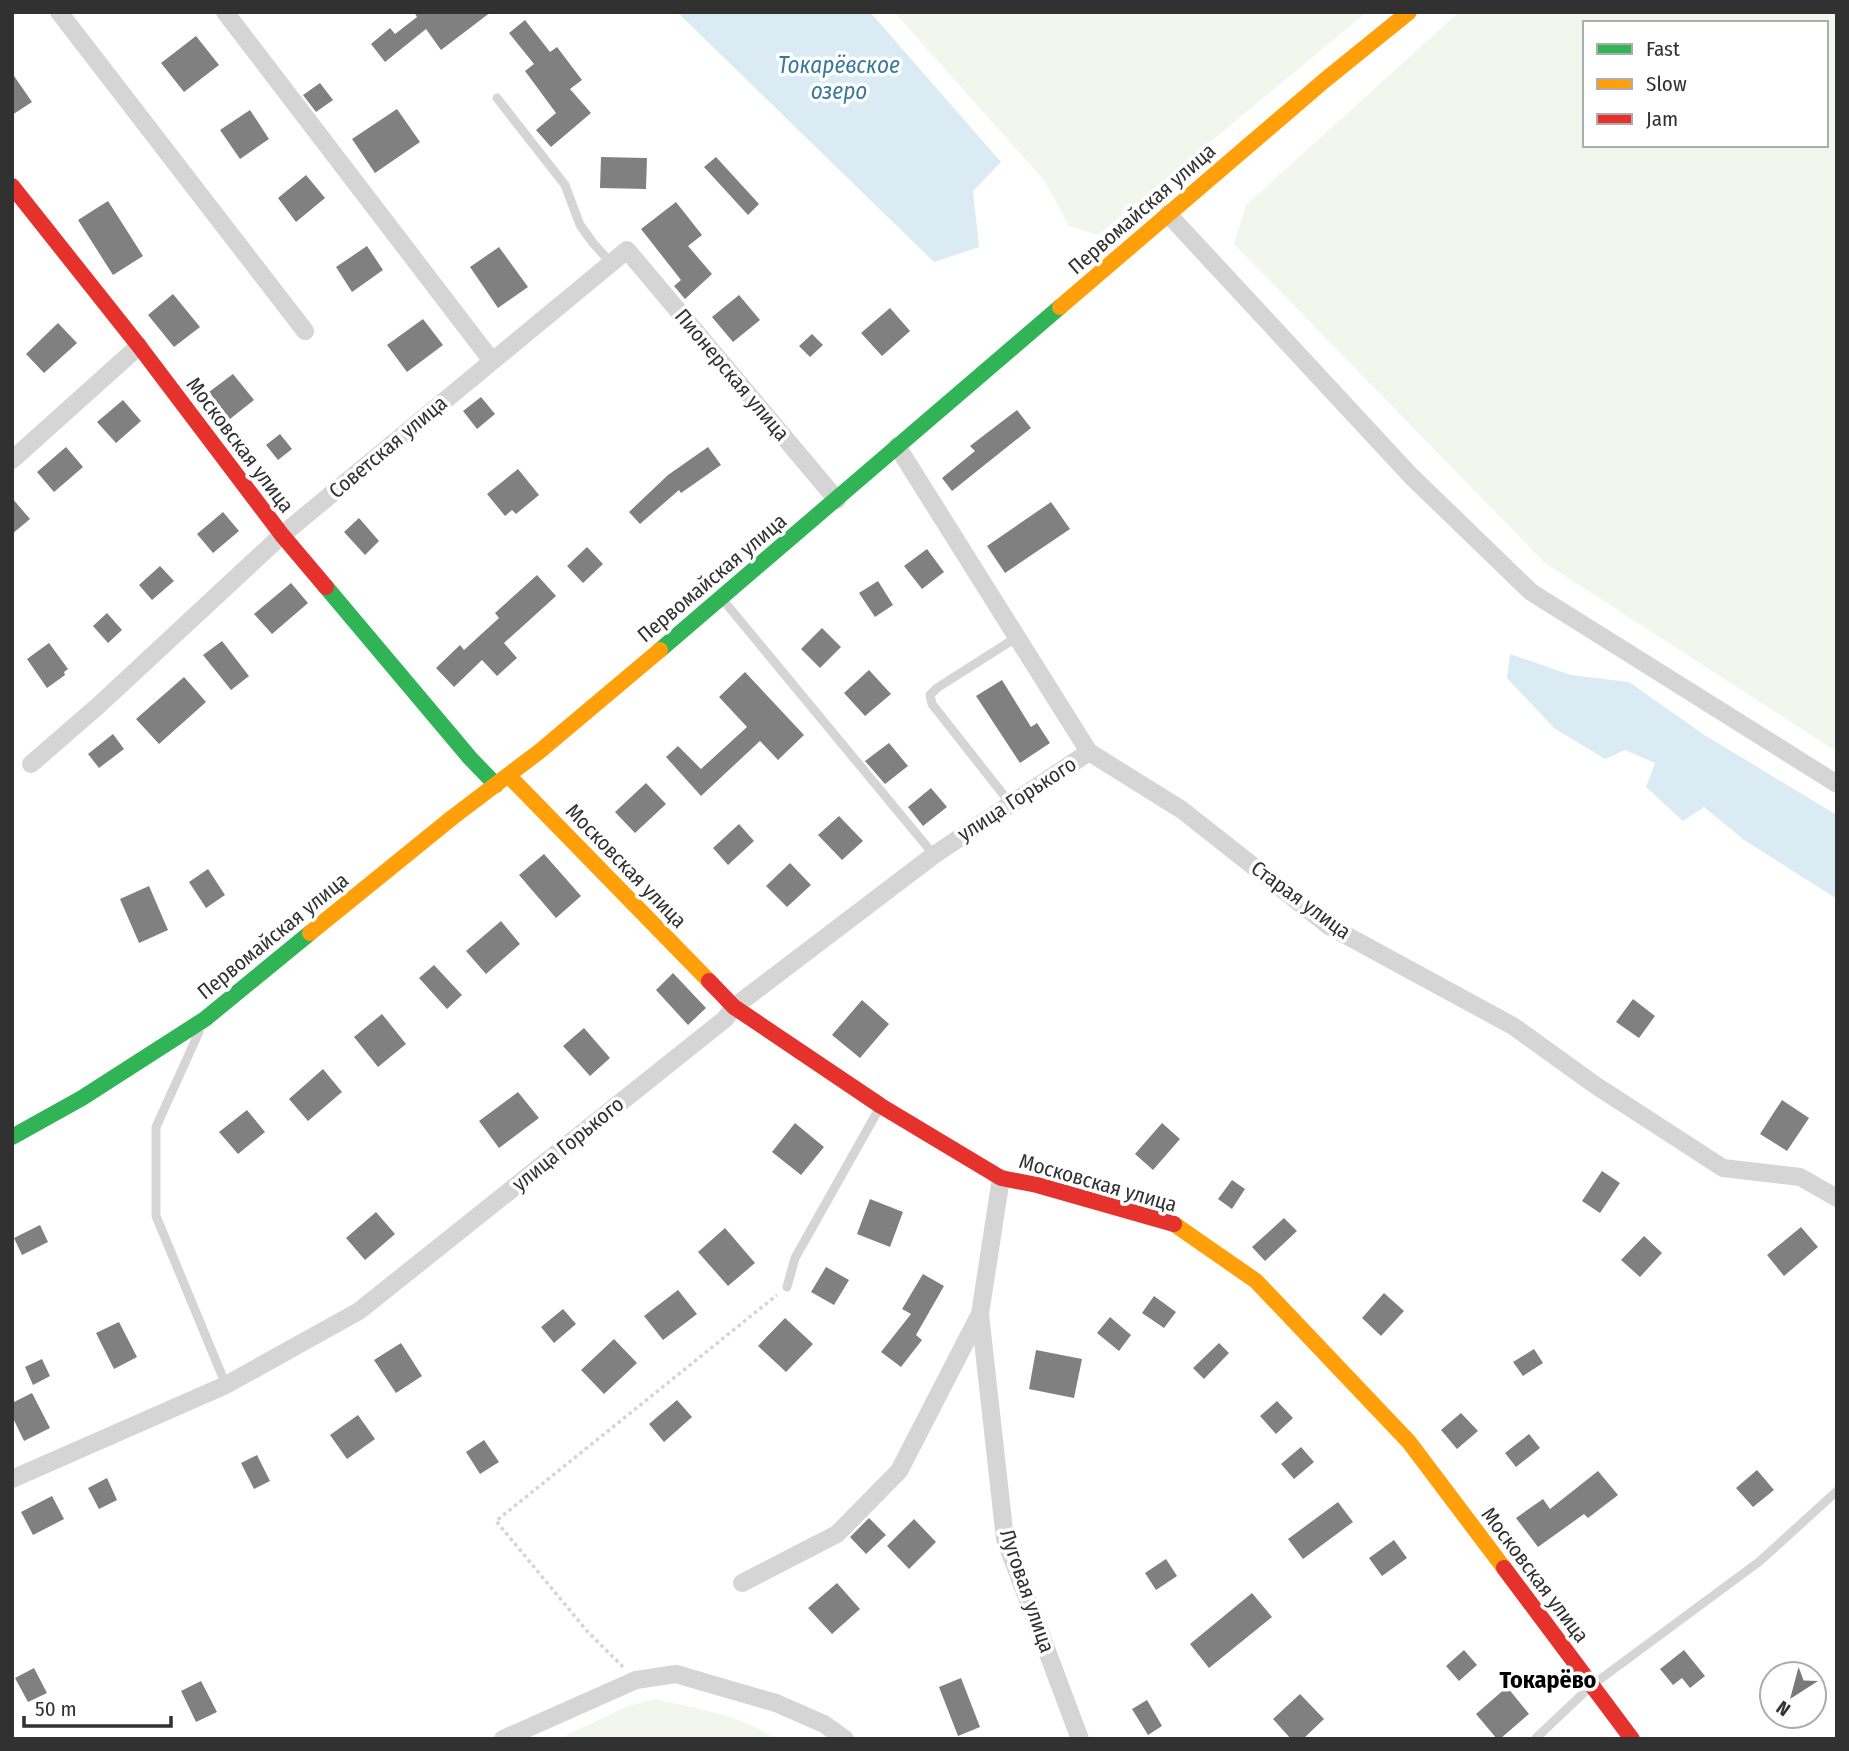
<svg xmlns="http://www.w3.org/2000/svg" width="1849" height="1751" viewBox="0 0 1849 1751" font-family="'Fira Sans Condensed',sans-serif">
<rect width="100%" height="100%" fill="#fff"/>
<path fill="#f2f6ed" fill-rule="evenodd" d="M894 12H1367L1098 235 1069 226 1044 180Z
M1459 12H1837V752L1545 563 1234 244 1246 205ZM1585 23H1826V145H1585Z
M655 1699C696 1709 741 1714 775 1739H558L628 1706Z"/>
<path fill="#daebf4" d="M677 12H870L1001 162 973 191 979 247 934 262Z
M1510 654 1571 675 1629 682 1706 736 1837 815V899L1744 840 1704 807 1683 821 1646 787 1655 763 1625 750 1605 759 1554 728 1507 678Z"/>
<path fill="#808080" d="M414 12H491L441 50 426 29 385 62 371 44 390 28 395 34 417 17Z
M525 20 550 52 557 47 582 80 570 89 591 113 551 147 536 130 556 113 525 71 534 64 509 33Z
M196 36 219 65 184 92 161 63Z
M12 73 32 102 12 115Z
M320 83 333 100 316 112 303 95Z
M397 109 420 142 375 173 352 139Z
M250 110 269 139 240 159 220 130Z
M601 157 647 158 646 189 600 188Z
M716 157 759 204 748 215 704 167Z
M306 175 325 198 296 222 278 198Z
M108 201 143 256 113 275 78 220Z
M676 202 702 235 688 246 712 274 685 299 674 286 681 280 641 229Z
M367 246 383 270 352 292 336 267Z
M499 247 528 287 498 308 470 267Z
M173 294 200 327 174 347 148 315Z
M739 295 760 320 733 342 712 317Z
M890 308 910 331 882 356 861 333Z
M423 319 443 345 407 372 387 345Z
M58 323 77 343 44 373 26 354Z
M812 334 823 345 810 357 799 346Z
M233 374 254 400 230 419 209 392Z
M481 397 495 414 477 429 463 411Z
M123 400 141 421 116 443 97 422Z
M1017 410 1031 428 952 491 942 478 975 451 970 446Z
M280 434 292 449 278 460 266 445Z
M66 447 83 467 54 492 37 472Z
M708 447 721 465 681 493 679 490 640 524 629 512 668 475Z
M518 469 539 495 516 514 512 510 505 516 487 494Z
M12 498 30 519 12 534Z
M1051 502 1070 529 1005 573 987 546Z
M223 512 239 531 213 553 197 534Z
M359 518 379 541 365 555 344 532Z
M587 547 603 564 583 583 567 566Z
M927 549 944 572 922 589 904 566Z
M160 566 174 581 152 600 139 585Z
M537 575 556 596 504 643 517 658 497 676 482 660 454 687 436 668 460 645 464 650 499 618 495 613Z
M878 581 893 605 875 617 859 593Z
M291 583 308 603 272 634 254 614Z
M107 613 122 630 108 643 93 626Z
M822 628 841 647 820 668 801 649Z
M222 641 249 676 231 690 203 655Z
M49 643 68 669 64 672 65 675 47 688 27 659Z
M869 670 891 694 865 716 844 693Z
M745 672 804 735 778 760 760 741 701 796 666 757 678 746 701 769 747 727 719 697Z
M184 677 206 702 159 744 136 719Z
M1002 680 1031 727 1037 723 1050 743 1020 763 976 696Z
M113 734 124 749 99 768 88 754Z
M889 743 908 766 885 784 865 761Z
M646 783 666 804 635 833 615 812Z
M931 788 947 807 923 826 908 807Z
M839 816 863 841 842 860 818 835Z
M739 824 754 841 728 865 713 848Z
M544 854 581 896 556 918 519 875Z
M790 863 811 885 787 907 766 886Z
M208 869 225 895 206 908 189 882Z
M149 886 168 930 139 943 120 899Z
M501 921 520 944 486 974 466 951Z
M434 965 462 995 447 1009 419 978Z
M673 973 706 1008 688 1025 656 990Z
M1633 999 1655 1016 1639 1038 1616 1022Z
M862 1000 889 1024 860 1058 832 1035Z
M382 1014 406 1044 378 1067 354 1037Z
M584 1028 610 1058 590 1076 563 1046Z
M323 1069 342 1092 308 1121 289 1099Z
M518 1092 539 1118 499 1148 479 1121Z
M1782 1100 1809 1118 1787 1151 1760 1134Z
M247 1110 265 1132 238 1154 219 1132Z
M795 1123 824 1147 801 1175 772 1152Z
M1162 1123 1180 1139 1153 1170 1135 1154Z
M1602 1171 1620 1183 1600 1213 1582 1201Z
M1232 1180 1245 1189 1232 1209 1218 1199Z
M870 1199 903 1212 890 1247 857 1234Z
M376 1212 395 1234 365 1260 346 1238Z
M1284 1218 1297 1231 1265 1261 1252 1247Z
M40 1225 48 1242 22 1255 14 1238Z
M1801 1227 1818 1247 1784 1276 1767 1255Z
M725 1228 755 1263 728 1286 698 1252Z
M1644 1236 1662 1253 1640 1277 1621 1260Z
M826 1267 849 1280 834 1305 811 1292Z
M923 1274 944 1286 916 1335 922 1340 901 1367 881 1352 911 1314 902 1309Z
M678 1290 697 1314 663 1340 644 1316Z
M1384 1293 1404 1311 1381 1336 1362 1318Z
M1154 1296 1176 1312 1164 1328 1142 1313Z
M563 1309 576 1324 554 1343 541 1327Z
M1110 1317 1131 1335 1119 1351 1097 1333Z
M785 1318 813 1344 786 1372 758 1346Z
M119 1322 137 1357 114 1369 96 1333Z
M614 1339 637 1363 604 1394 581 1370Z
M401 1343 422 1376 396 1393 374 1360Z
M1219 1343 1229 1353 1204 1379 1193 1368Z
M1534 1349 1543 1363 1523 1376 1513 1362Z
M1036 1350 1082 1359 1074 1398 1029 1389Z
M42 1359 50 1376 33 1385 25 1367Z
M32 1393 50 1428 24 1441 12 1416V1403Z
M677 1400 692 1417 664 1442 649 1424Z
M1277 1401 1293 1418 1276 1434 1260 1416Z
M1461 1413 1478 1431 1457 1449 1441 1430Z
M358 1415 375 1439 347 1459 330 1435Z
M1529 1434 1540 1448 1516 1467 1505 1453Z
M484 1440 499 1462 480 1474 466 1452Z
M1301 1447 1314 1462 1294 1479 1281 1464Z
M257 1455 270 1481 254 1489 241 1463Z
M1757 1470 1774 1490 1753 1507 1736 1488Z
M1598 1471 1618 1495 1588 1518 1584 1514 1538 1547 1516 1518 1543 1499 1550 1509Z
M107 1478 117 1500 99 1509 88 1488Z
M52 1496 64 1519 33 1535 21 1512Z
M1338 1502 1353 1522 1303 1559 1288 1539Z
M869 1518 886 1535 866 1554 850 1537Z
M914 1519 936 1542 909 1569 887 1546Z
M1394 1540 1407 1558 1382 1576 1369 1558Z
M1166 1559 1177 1576 1156 1590 1145 1573Z
M837 1583 860 1609 832 1634 808 1608Z
M1252 1593 1272 1617 1209 1668 1190 1644Z
M1464 1650 1477 1665 1459 1681 1446 1666Z
M1684 1650 1705 1676 1690 1688 1682 1678 1673 1685 1660 1669Z
M34 1668 47 1693 28 1702 15 1678Z
M961 1678 980 1727 958 1736 939 1687Z
M201 1681 217 1712 196 1722 181 1691Z
M1507 1687 1529 1714 1500 1739H1497L1476 1714Z
M1300 1694 1324 1719 1303 1739H1291L1273 1719Z
M1147 1700 1162 1726 1148 1735 1132 1709Z"/>
<g fill="none" stroke-linecap="round" stroke-linejoin="round">
<path stroke="#d5d5d5" stroke-width="3.5" stroke-dasharray="3.5 3.5" stroke-linecap="butt" d="M623 1667 587 1631 496 1521 777 1295"/>
<path stroke="#d5d5d5" stroke-width="9" d="M497 98 565 185 580 225 593 243 611 263
M723 600 934 855
M1010 803 932 704 930 695 937 688 1017 637
M199 1032 156 1127V1216L226 1385
M787 1287 795 1258 880 1107
M1535 1739 1591 1686 1760 1561 1837 1491"/>
<path stroke="#d5d5d5" stroke-width="18" d="M59 12 305 331
M225 12 492 361
M1168 214 1411 476 1531 592 1837 784
M897 446 1089 752 1182 810 1329 926 1513 1026 1595 1085 1723 1168 1800 1177 1837 1198
M12 460 139 346
M31 764 99 705 282 535 627 250 837 500
M980 1314 1005 1539 1080 1739
M12 1479 226 1385 359 1311 725 1019 734 1007 934 855 1089 752
M742 1583 837 1534 899 1471 980 1314 1001 1178
M503 1739 636 1680 676 1674 776 1703 824 1724 845 1739"/>
<path stroke="#30b455" stroke-width="16" d="M326 587 470 758 496 785
M660 650C794 536 926 421 1060 307
M12 1137 82 1098 205 1019 310 933"/>
<path stroke="#ff9f0a" stroke-width="16" d="M1060 307 1325 80 1409 12
M509 776 709 981
M310 933 453 817 540 751 660 650
M1174 1224 1256 1281 1409 1442 1504 1568"/>
<path stroke="#e5322d" stroke-width="16" d="M12 186 139 346 282 535 326 587
M709 981 734 1007 881 1106 1001 1178 1037 1185 1174 1224
M1504 1568 1632 1739"/>
</g>
<g text-anchor="middle" stroke-width="7" stroke-linejoin="round" paint-order="stroke">
<g font-size="21" fill="#313131" stroke="#fff">
<text transform="translate(1142 209) rotate(-41)" y="7">Первомайская улица</text>
<text transform="translate(732 375) rotate(50)" y="7">Пионерская улица</text>
<text transform="translate(240 445) rotate(53)" y="7">Московская улица</text>
<text transform="translate(388 447) rotate(-40)" y="7">Советская улица</text>
<text transform="translate(712 578) rotate(-40)" y="7">Первомайская улица</text>
<text transform="translate(1017 799) rotate(-33)" y="7">улица Горького</text>
<text transform="translate(626 866) rotate(46)" y="7">Московская улица</text>
<text transform="translate(1301 900) rotate(36)" y="7">Старая улица</text>
<text transform="translate(273 936) rotate(-39)" y="7">Первомайская улица</text>
<text transform="translate(568 1144) rotate(-39)" y="7">улица Горького</text>
<text transform="translate(1098 1183) rotate(16)" y="7">Московская улица</text>
<text transform="translate(1535 1575) rotate(53)" y="7">Московская улица</text>
<text transform="translate(1027 1591) rotate(71)" y="7">Луговая улица</text>
</g>
<g font-size="23" font-style="italic" fill="#38799a" stroke="#fff">
<text x="839" y="73">Токарёвское<tspan x="839" dy="26">озеро</tspan></text>
</g>
<g font-size="24" font-weight="bold" fill="#000" stroke="#fff">
<text x="1548" y="1688">Токарёво</text>
</g>
</g>
<rect width="1849" height="1751" fill="none" stroke="#313131" stroke-width="28"/>
<rect x="1583" y="21" width="245" height="126" fill="#ffffff" stroke="#adadad" stroke-width="2"/>
<rect x="1597" y="44" width="35" height="10" fill="#30b455" stroke="#adadad" stroke-width="2"/>
<text x="1646" y="56" font-size="21" fill="#313131">Fast</text>
<rect x="1597" y="79" width="35" height="10" fill="#ff9f0a" stroke="#adadad" stroke-width="2"/>
<text x="1646" y="91" font-size="21" fill="#313131">Slow</text>
<rect x="1597" y="114" width="35" height="10" fill="#e5322d" stroke="#adadad" stroke-width="2"/>
<text x="1646" y="126" font-size="21" fill="#313131">Jam</text>
<g transform="translate(1793 1695) rotate(216)"><circle r="33" fill="#ffffff" stroke="#adadad" stroke-width="2"/>
<path d="M0-5L12 26L0 18L-12 26Z" fill="#797979"/>
<text y="-10" font-size="19" font-weight="bold" text-anchor="middle" fill="#313131">N</text>
</g>
<path d="M24 1716v10h147v-10" fill="none" stroke="#313131" stroke-width="3.5"/>
<text x="35" y="1716" font-size="21" fill="#313131" stroke="#ffffff" stroke-width="5" paint-order="stroke">50 m</text>
</svg>
